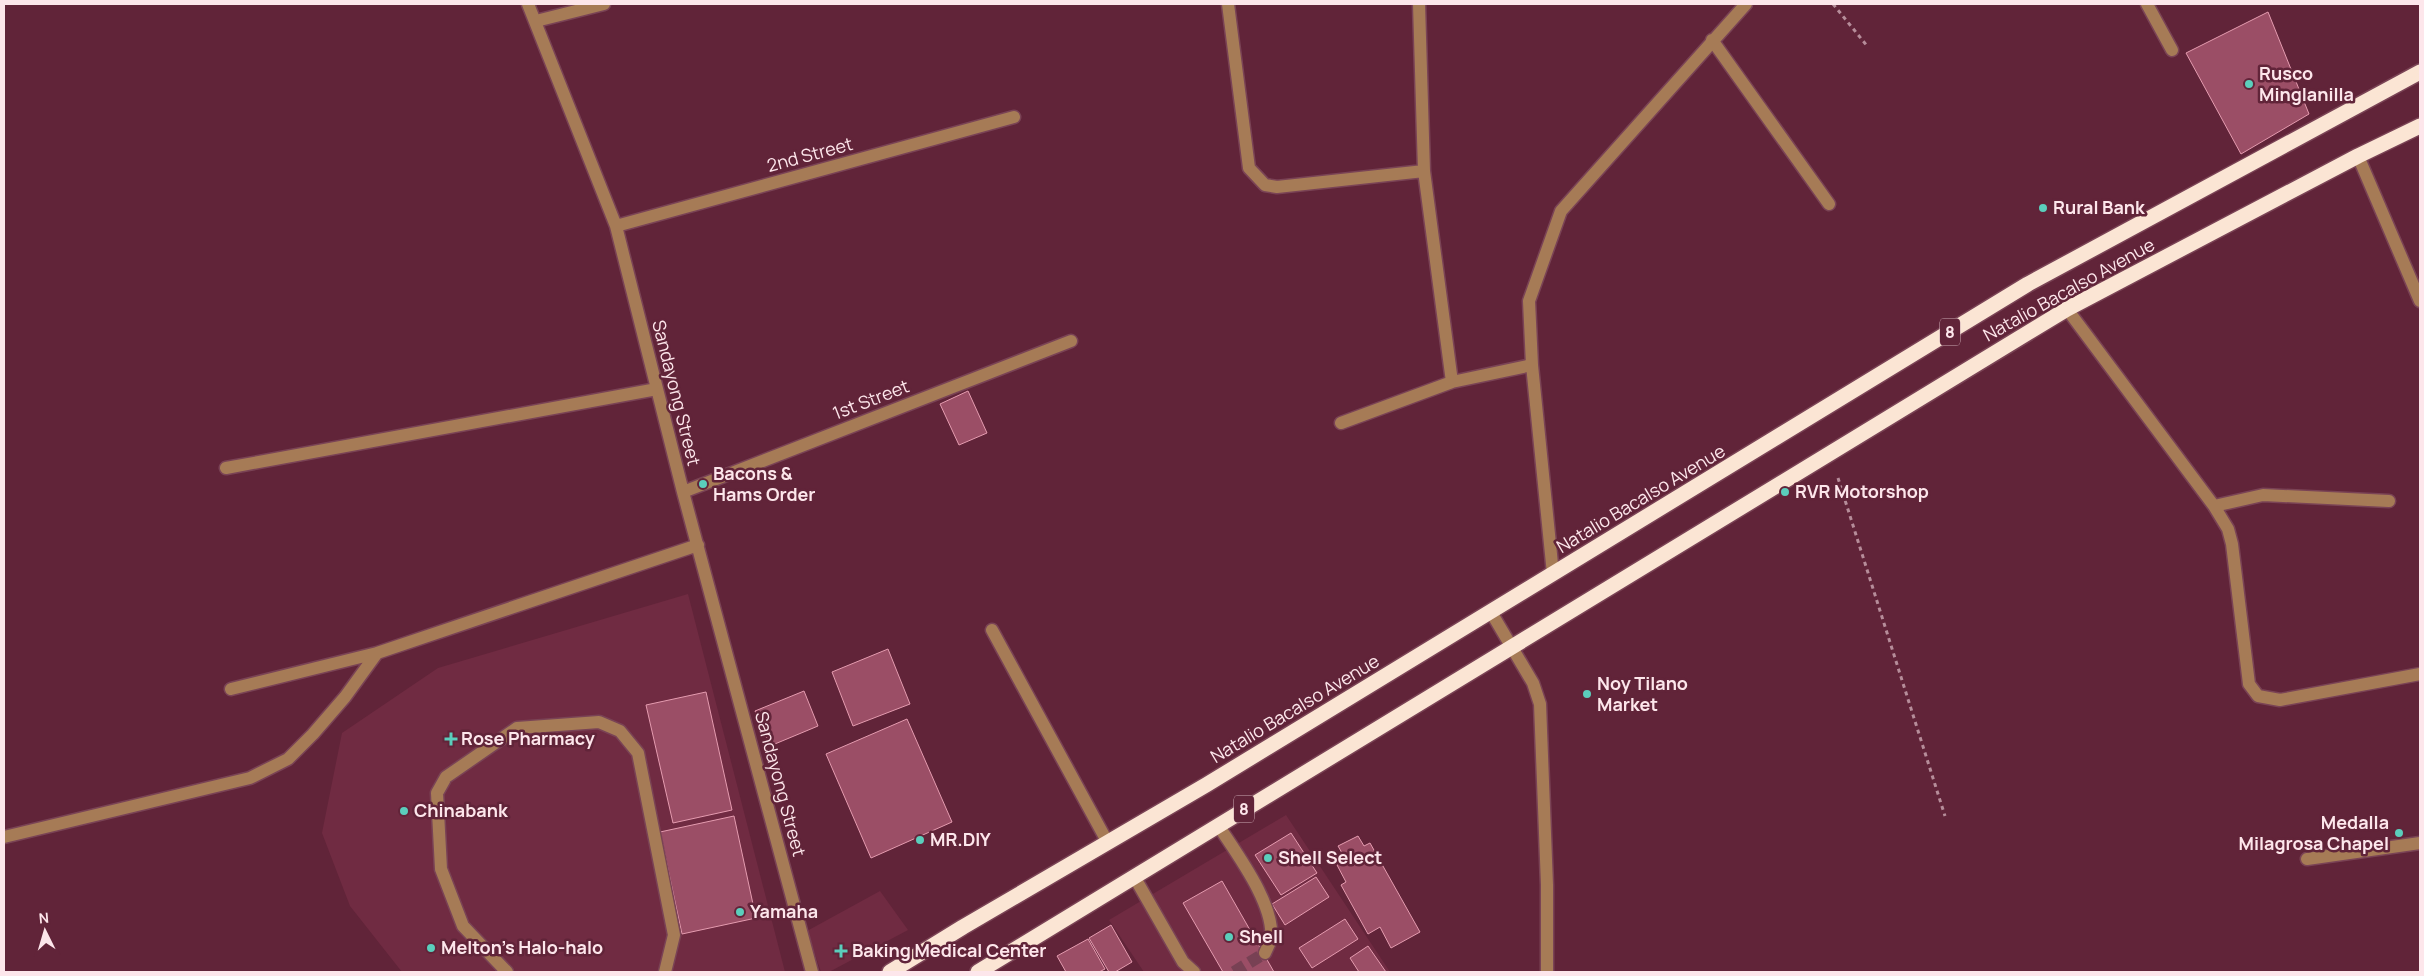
<svg xmlns="http://www.w3.org/2000/svg" width="2424" height="976" viewBox="0 0 2424 976" font-family="Manrope,sans-serif">
<rect width="100%" height="100%" fill="#612439"/>
<path fill="#702b42" d="M688 594 785 972H402L350 906 322 833 342 733 438 668Z
M1286 815 1390 972H1144L1109 920Z
M880 891 908 930 829 972H821L807 931Z"/>
<path fill="#9b4e66" stroke="#e59cb0" d="M2268 12 2309 114 2241 154 2186 53Z
M968 391 987 433 959 445 940 404Z
M888 649 910 704 853 726 832 672Z
M804 691 818 726 770 746 755 711Z
M706 692 732 810 673 823 646 705Z
M907 719 952 822 871 858 826 754Z
M734 816 756 918 682 934 660 832Z
M1291 833 1317 873 1281 895 1255 855Z
M1358 836 1364 846 1370 843 1420 932 1391 948 1380 927 1368 934 1341 885 1346 882 1337 865 1346 860 1338 846Z
M1316 877 1329 897 1285 925 1272 904Z
M1222 881 1274 972H1223L1183 903Z
M1345 919 1358 939 1312 968 1299 948Z
M1111 925 1132 962 1115 972H1109L1089 938Z
M1088 939 1105 969 1099 972H1066L1057 956Z
M1368 946 1386 972H1359L1350 958Z"/>
<g fill="none" stroke-linecap="round" stroke-linejoin="round">
<path stroke="#784154" stroke-width="12" stroke-dasharray="12 6" stroke-linecap="butt" d="M1234 972 1265 953"/>
<g stroke="#7a4355" stroke-width="15">
<path id="minor" d="M528 4 616 226 683 492 812 972
M1228 4 1249 168 1265 185 1277 187 1424 171
M1419 4 1424 171 1452 382
M2147 4 2172 50
M536 21 604 4
M1712 40 1829 204
M2358 156 2420 301
M616 226 1014 117
M2067 309 2214 506 2228 529 2232 544 2249 684 2258 696 2280 700 2420 674
M1341 423 1452 382 1532 365
M226 468 657 389
M683 492 1071 341
M2214 506 2263 495 2389 501
M1553 574 1532 365 1529 301 1561 211 1746 4
M1491 612 1533 683 1540 704 1547 885V972
M992 630 1108 843
M231 689 377 653
M1218 825C1236 853 1275 904 1271 939 1270 943 1267 948 1265 953
M4 837 250 778 288 759 313 734 345 697 377 653 698 545
M2307 859 2420 843
M1135 878 1183 962 1194 972
M507 972 463 926 441 869 437 793 446 777 517 728 599 722 620 731 638 753 674 935 665 972"/>
</g>
<g stroke="#7a4355" stroke-width="18">
<path id="highway" d="M890 972 963 927 1206 785 2028 284 2420 72
M978 972 2067 309 2358 156 2420 126"/>
</g>
<path stroke="#b68d9a" stroke-width="3" stroke-dasharray="4 4" stroke-linecap="butt" d="M1833 4 1868 47
M1838 478 1945 816"/>
<use href="#minor" stroke="#a67b56" stroke-width="12"/>
<use href="#highway" stroke="#fbe5d4" stroke-width="15"/>
</g>
<g fill="#5bcebc" stroke="#612439" stroke-width="2">
<circle cx="2249" cy="84" r="5"/>
<circle cx="2043" cy="208" r="5"/>
<circle cx="703" cy="484" r="5"/>
<circle cx="1785" cy="492" r="5"/>
<circle cx="1587" cy="694" r="5"/>
<path d="M448.5 731.5h5v5h5v5h-5v5h-5v-5h-5v-5h5z"/>
<circle cx="404" cy="811" r="5"/>
<circle cx="2399" cy="833" r="5"/>
<circle cx="920" cy="840" r="5"/>
<circle cx="1268" cy="858" r="5"/>
<circle cx="740" cy="912" r="5"/>
<circle cx="1229" cy="937" r="5"/>
<circle cx="431" cy="948" r="5"/>
<path d="M838.5 943.5h5v5h5v5h-5v5h-5v-5h-5v-5h5z"/>
</g>
<g text-anchor="middle" stroke-width="5" stroke-linejoin="round" paint-order="stroke">
<g fill="#612439" stroke="#ceacb6" stroke-width="1">
<rect x="1940" y="318.5" width="20" height="27" rx="4"/>
<rect x="1234" y="795.5" width="20" height="27" rx="4"/>
</g>
<g font-size="16" font-weight="bold" fill="#fde6eb">
<text x="1950" y="338">8</text>
<text x="1244" y="815">8</text>
</g>
<g font-size="18" font-weight="bold" fill="#fde6eb" stroke="#612439" text-anchor="start">
<text x="2259" y="80">Rusco<tspan x="2259" dy="21">Minglanilla</tspan></text>
<text x="2053" y="214">Rural Bank</text>
<text x="713" y="480">Bacons &amp;<tspan x="713" dy="21">Hams Order</tspan></text>
<text x="1795" y="498">RVR Motorshop</text>
<text x="1597" y="690">Noy Tilano<tspan x="1597" dy="21">Market</tspan></text>
<text x="461" y="745">Rose Pharmacy</text>
<text x="414" y="817">Chinabank</text>
<text x="2389" y="829" text-anchor="end">Medalla<tspan x="2389" dy="21">Milagrosa Chapel</tspan></text>
<text x="930" y="846">MR.DIY</text>
<text x="1278" y="864">Shell Select</text>
<text x="750" y="918">Yamaha</text>
<text x="1239" y="943">Shell</text>
<text x="441" y="954">Melton's Halo-halo</text>
<text x="852" y="957">Baking Medical Center</text>
</g>
<g font-size="18" fill="#fde6eb" stroke="#612439">
<text transform="translate(810 155) rotate(-15)" y="6">2nd Street</text>
<text transform="translate(2069 290) rotate(-29)" y="6">Natalio Bacalso Avenue</text>
<text transform="translate(676 393) rotate(76)" y="6">Sandayong Street</text>
<text transform="translate(871 400) rotate(-21)" y="6">1st Street</text>
<text transform="translate(1641 499) rotate(-31)" y="6">Natalio Bacalso Avenue</text>
<text transform="translate(1295 709) rotate(-31)" y="6">Natalio Bacalso Avenue</text>
<text transform="translate(780 784) rotate(75)" y="6">Sandayong Street</text>
</g>
</g>
<rect width="2424" height="976" fill="none" stroke="#fde6eb" stroke-width="10"/>
<g transform="translate(45 931) rotate(355)" stroke="#612439" stroke-width="4" paint-order="stroke">
<path d="M0-4L9 19L0 12L-9 19Z" fill="#fde6eb"/>
<text y="-8" font-size="14" font-weight="bold" text-anchor="middle" fill="#fde6eb">N</text>
</g>
</svg>
